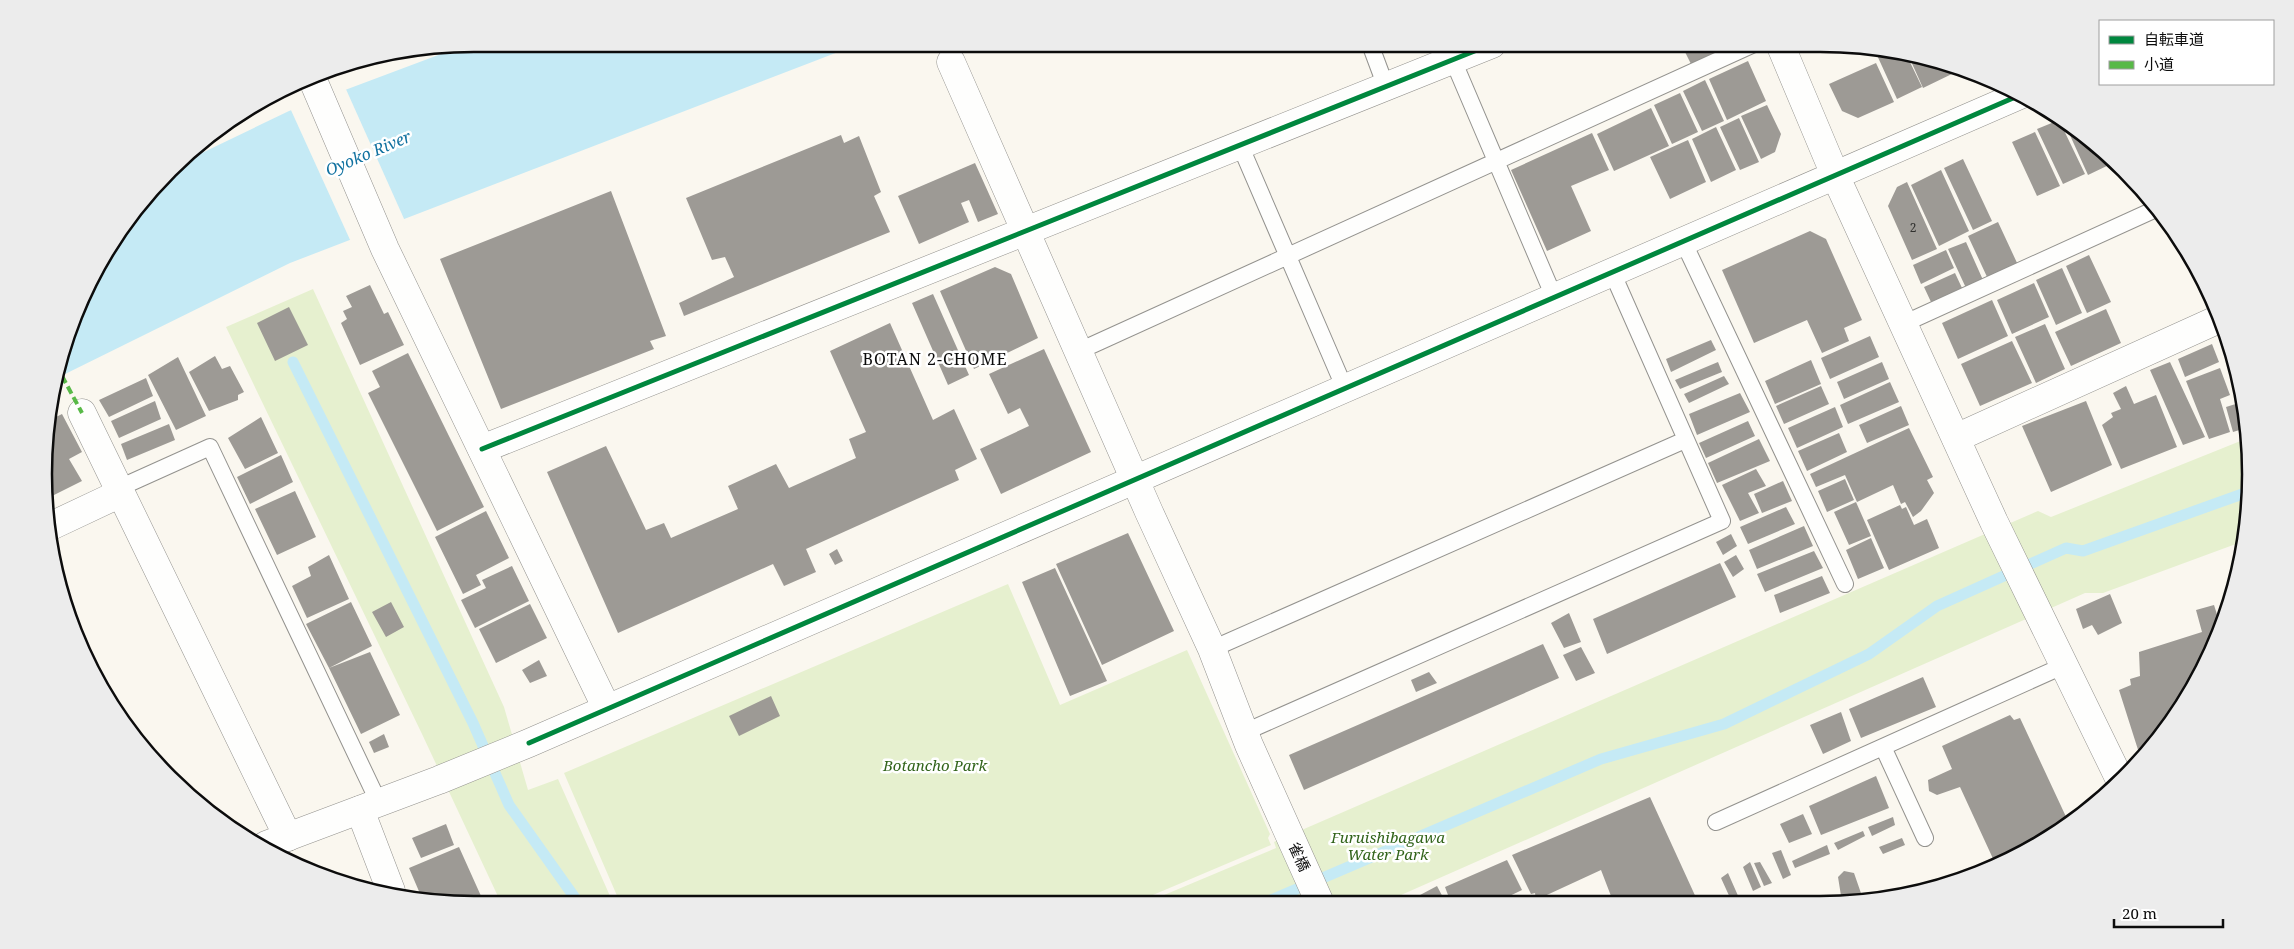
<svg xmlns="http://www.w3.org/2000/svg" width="2294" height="949" viewBox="0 0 2294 949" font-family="'Noto Serif','Noto Sans JP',serif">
<rect width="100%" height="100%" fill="#faf7ef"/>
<path fill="#e6f0cf" d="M313 289 504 707 528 790 558 779 614 905H502L422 734 226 327Z
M2248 438 2247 530 2244 541 2103 593H2085L1383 903H1145L1276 848 1274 842 2038 511 2051 517Z
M1008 584 1060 705 1187 650 1270 834 1268 838 1271 845 1134 903 621 905 564 773Z"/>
<path fill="#c5eaf5" d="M475 44H859L290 263 57 378 67 336 101 259 181 163 289 111 465 45Z"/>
<path fill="#faf7ef" d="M345 87 405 221 351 242 290 108Z"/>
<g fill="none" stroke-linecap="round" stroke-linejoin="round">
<path stroke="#c5eaf5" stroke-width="11" d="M293 362 473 723 509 805 580 905
M1264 903 1601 759 1724 724 1869 654 1937 606 2066 548 2083 551 2248 492"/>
</g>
<path fill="#9d9a95" d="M1681 44H1734L1691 64Z
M1876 53 1908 58 1922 87 1897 99Z
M1910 59 1953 66 1956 72 1923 88Z
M1748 61 1766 101 1727 120 1709 79Z
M1876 63 1894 102 1858 118 1842 111 1829 84Z
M1705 80 1724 121 1702 131 1683 91Z
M1680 93 1698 132 1672 144 1654 105Z
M1767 105 1781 134 1775 152 1761 159 1741 116Z
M1651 108 1669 146 1614 171 1597 134Z
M1739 118 1759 162 1740 170 1720 127Z
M2059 120 2085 174 2063 184 2037 129Z
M2064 122 2103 150 2113 163 2088 175Z
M1716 127 1736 170 1711 182 1692 139Z
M2035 132 2060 186 2037 196 2012 142Z
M1592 133 1609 170 1571 186 1591 231 1547 251 1511 170Z
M841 135 844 143 859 136 881 192 874 196 890 232 684 316 679 303 734 277 725 257 712 260 686 198Z
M1688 140 1706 182 1670 199 1650 157Z
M1963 159 1992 221 1973 230 1944 168Z
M975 163 998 214 978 222 969 200 961 203 969 222 919 244 898 196Z
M1941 170 1969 231 1939 246 1911 185Z
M1907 182 1937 249 1912 260 1888 206 1897 187Z
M611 191 666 336 650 341 654 349 501 409 440 259Z
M1998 222 2018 265 1988 279 1968 236Z
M1810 231 1826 239 1862 320 1844 328 1849 341 1822 353 1807 320 1754 343 1722 270Z
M1966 242 1983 280 1966 288 1948 249Z
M1946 250 1954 268 1921 284 1913 265Z
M2089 255 2111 302 2087 313 2066 266Z
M995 267 1011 274 1038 338 974 369 940 291Z
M2062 268 2082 313 2056 325 2036 280Z
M1955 273 1962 288 1931 302 1924 287Z
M2034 283 2049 317 2012 334 1997 300Z
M370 285 384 314 388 312 404 345 360 365 341 323 347 319 343 311 352 307 346 296Z
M933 294 969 375 948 385 912 303Z
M1992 300 2008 336 1958 359 1942 323Z
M289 307 308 345 275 361 257 323Z
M2106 309 2121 343 2071 366 2055 332Z
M890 323 933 420 954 409 977 459 955 470 959 480 806 549 816 572 784 586 773 564 618 633 547 472 606 446 646 530 664 523 671 538 738 509 728 486 776 464 789 488 856 458 849 439 866 432 830 351Z
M2045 324 2065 369 2036 383 2015 337Z
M1870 336 1879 357 1830 379 1821 358Z
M1711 340 1716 350 1671 372 1666 359Z
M2012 341 2032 383 1980 406 1961 364Z
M2212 344 2219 362 2185 377 2178 359Z
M1044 349 1091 452 1001 494 980 449 1029 426 1020 408 1008 414 989 374Z
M408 353 484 507 437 531 368 393 380 387 372 371Z
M215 356 222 369 230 366 244 392 238 395V400L209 411 189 372Z
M178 357 206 416 176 430 148 375Z
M1811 360 1821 384 1775 404 1765 381Z
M1718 362 1722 372 1680 389 1675 380Z
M1882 362 1889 379 1844 399 1837 382Z
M2170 362 2205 437 2183 445 2150 370Z
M2220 368 2230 395 2220 399 2230 432 2209 439 2186 381Z
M1724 376 1729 384 1689 403 1684 394Z
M146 378 153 396 109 417 99 400Z
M1890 382 1899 402 1848 424 1840 405Z
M1821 386 1829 404 1784 424 1776 406Z
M2126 386 2134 404 2156 395 2177 447 2121 469 2102 425 2113 417 2111 413 2121 409 2113 393Z
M1740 393 1750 412 1697 435 1689 414Z
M155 401 161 419 119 438 111 421Z
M2086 401 2112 465 2051 492 2022 426Z
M2242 402 2246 428 2233 432 2226 407Z
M1901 406 1909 425 1867 443 1859 425Z
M1835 407 1843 427 1797 448 1788 428Z
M62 414 82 452 69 459 82 481 50 497 48 421Z
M261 417 278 453 245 469 228 438Z
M1748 421 1755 436 1706 458 1699 443Z
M169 424 175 440 127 460 121 444Z
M1909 428 1933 477 1927 480 1934 493 1921 511 1913 517 1905 502 1901 504 1893 485 1857 502 1845 475 1816 487 1810 474Z
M1839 433 1847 452 1807 471 1798 451Z
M1759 439 1770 461 1717 483 1708 463Z
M281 455 293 482 250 504 237 477Z
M1756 469 1766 486 1748 493 1759 513 1740 521 1722 485Z
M1845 479 1854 500 1827 512 1818 491Z
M1783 481 1792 501 1762 513 1754 494Z
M295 491 316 537 277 555 255 509Z
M1856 502 1871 536 1849 545 1834 512Z
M1900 505 1902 509 1906 507 1914 525 1927 519 1939 548 1889 570 1867 520Z
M1786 507 1795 524 1748 544 1740 527Z
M486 511 509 558 476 575 481 585 463 594 435 537Z
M1804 526 1813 546 1757 569 1749 550Z
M1128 533 1174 631 1102 665 1056 564Z
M1731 534 1737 546 1723 555 1716 542Z
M1871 538 1884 568 1858 579 1846 550Z
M837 549 843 561 835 565 829 554Z
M1814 551 1823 568 1765 592 1757 574Z
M329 555 349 599 307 618 292 586 311 576 308 567Z
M1736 555 1744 569 1733 577 1724 562Z
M1720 563 1736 597 1607 654 1593 619Z
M512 566 529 601 475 628 461 600 486 588 482 580Z
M1055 568 1107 681 1070 696 1022 582Z
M1822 576 1830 593 1780 613 1774 595Z
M2110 594 2122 623 2098 635 2092 625 2083 629 2076 609Z
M351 602 372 646 329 668 306 624Z
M391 602 404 627 386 637 372 612Z
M530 604 547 638 496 663 479 629Z
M2214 605 2221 627 2177 714 2140 756 2119 690 2131 685 2130 679 2140 676 2139 652 2202 632 2196 610Z
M1569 613 1581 642 1564 648 1551 623Z
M1543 644 1559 678 1304 790 1289 755Z
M1581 647 1595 673 1576 681 1563 655Z
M370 652 400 715 361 734 329 668Z
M539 660 547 676 530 683 522 670Z
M1429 672 1437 683 1416 692 1411 680Z
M1923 677 1936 707 1861 738 1849 709Z
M771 696 780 716 739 736 729 716Z
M1841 712 1851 741 1823 754 1810 725Z
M2010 715 2014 720 2020 718 2068 821 1985 872 1876 902H1842L1838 877 1844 871 1854 873 1863 899 1995 863 1960 787 1937 795 1929 791 1928 780 1952 769 1942 746Z
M384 734 389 747 374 753 369 742Z
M1876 776 1889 808 1821 835 1809 806Z
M1650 797 1698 902H1598L1611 896 1601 870 1536 900 1535 893 1531 894 1512 855Z
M1803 814 1812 834 1789 843 1780 824Z
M1893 817 1895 825 1872 836 1868 827Z
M446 824 454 845 421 858 412 838Z
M1863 831 1865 836 1838 850 1834 843Z
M1902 838 1905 845 1883 854 1879 847Z
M1827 845 1830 854 1795 868 1792 861Z
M459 847 481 896 464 904 421 896 409 868Z
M1781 850 1791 875 1783 879 1772 853Z
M1507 860 1522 890 1495 903H1451L1445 887Z
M1750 862 1761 887 1753 891 1743 867Z
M1760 862 1772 883 1764 886 1754 863Z
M1728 873 1739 898 1731 900 1721 878Z
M1437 886 1446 903H1405Z"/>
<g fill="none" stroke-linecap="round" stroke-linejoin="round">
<g stroke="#93928e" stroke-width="18">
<path id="service" d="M1370 44 1386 87
M1453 60 1554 297
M1240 145 1345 389
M1683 241 1845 584
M1903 324 2158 208
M1079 351 1754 44
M119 488 210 447 379 803
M1212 649 1685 440
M1245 732 1722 521 1612 272
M1883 747 1925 838
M1716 822 2065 665"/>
</g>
<g stroke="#93928e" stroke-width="29">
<path id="minor" d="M951 62 1149 512 1212 649 1249 745 1320 903
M82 413 288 837
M1956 438 2219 319
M482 449 1492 44
M51 526 121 493
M360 810 391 891"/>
</g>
<g stroke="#93928e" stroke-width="29">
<path id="tertiary" d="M1780 44 1835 175 1994 522 2120 780
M312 78 385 249 607 709
M266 845 439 780 529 743 2020 95"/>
</g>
<use href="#service" stroke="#fefefd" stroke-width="16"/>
<use href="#minor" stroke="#fefefd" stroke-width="28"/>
<use href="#tertiary" stroke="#fefefd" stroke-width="28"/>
<path stroke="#58b947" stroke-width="4" stroke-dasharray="8 4" stroke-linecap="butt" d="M62 376 82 413"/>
<g stroke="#fff" stroke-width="8">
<path id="cycleway" d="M482 449 1492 44
M529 743 2020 95"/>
</g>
<use href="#cycleway" stroke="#00873e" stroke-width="5"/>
</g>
<g text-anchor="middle" stroke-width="5" stroke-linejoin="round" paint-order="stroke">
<g font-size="12" fill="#30302e">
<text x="1913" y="232">2</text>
</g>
<g font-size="15" font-style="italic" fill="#32641b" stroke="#fff">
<text x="935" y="771">Botancho Park</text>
<text x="1388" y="843">Furuishibagawa<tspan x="1388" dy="17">Water Park</tspan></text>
</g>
<g font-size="15" fill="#0c0c0c" stroke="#fff">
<text transform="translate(1299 857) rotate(66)" y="5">雀橋</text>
</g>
<g font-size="16" font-style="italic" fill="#1272a0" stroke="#fff">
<text transform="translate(368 153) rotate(-23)" y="6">Oyoko River</text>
</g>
<g font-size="16" letter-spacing="1" fill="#0c0c0c" stroke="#fff">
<text x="935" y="365">BOTAN 2-CHOME</text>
</g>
</g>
<path d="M0 0H2294V949H0ZM474 52H1820A422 422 0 0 1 2242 474V474A422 422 0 0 1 1820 896H474A422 422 0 0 1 52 474V474A422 422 0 0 1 474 52Z" fill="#ececec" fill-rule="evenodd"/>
<path fill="none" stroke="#0c0c0c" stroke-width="2.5" d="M474 52H1820A422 422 0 0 1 2242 474V474A422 422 0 0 1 1820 896H474A422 422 0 0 1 52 474V474A422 422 0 0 1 474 52Z"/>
<rect x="2099" y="20" width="175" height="65" fill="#ffffff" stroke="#9e9e9e"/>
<rect x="2109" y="36" width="25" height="8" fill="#00873e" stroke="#9e9e9e"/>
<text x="2144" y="45" font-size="15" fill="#0c0c0c">自転車道</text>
<rect x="2109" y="61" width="25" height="8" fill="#58b947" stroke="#9e9e9e"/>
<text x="2144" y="70" font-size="15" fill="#0c0c0c">小道</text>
<path d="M2114 919v8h109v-8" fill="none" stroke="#0c0c0c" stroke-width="2.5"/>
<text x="2122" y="919" font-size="15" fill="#0c0c0c" stroke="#ffffff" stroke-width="4" paint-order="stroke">20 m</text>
</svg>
